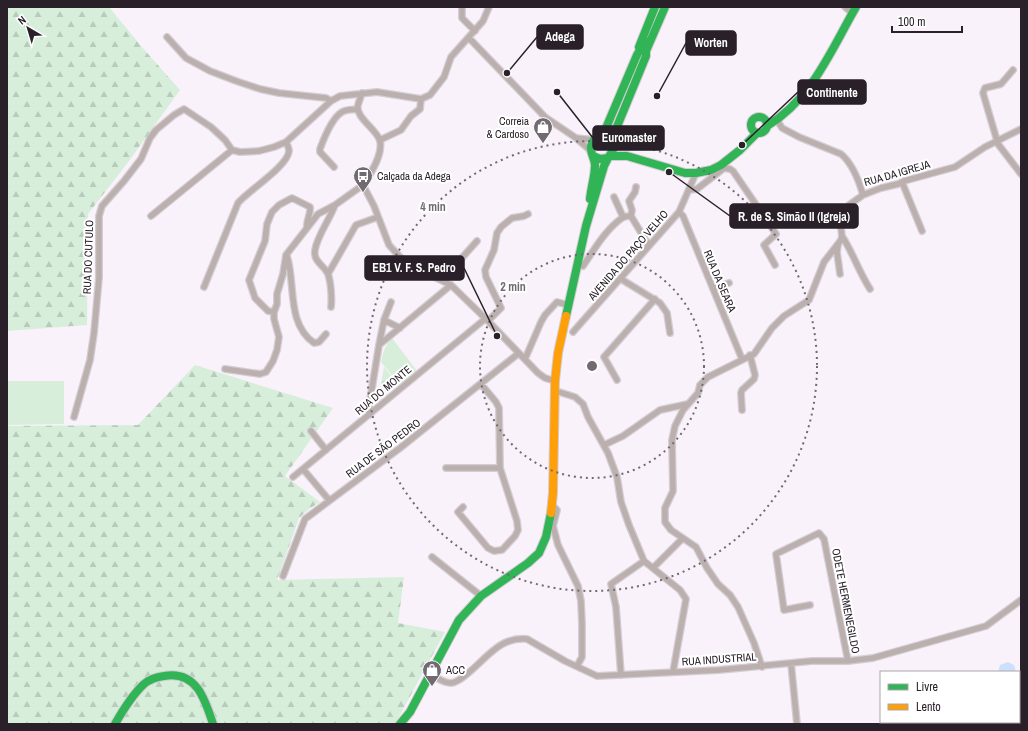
<svg xmlns="http://www.w3.org/2000/svg" width="1028" height="731" viewBox="0 0 1028 731" font-family="'Archivo Narrow',sans-serif">
<defs>
<pattern id="forest-firs" width="22" height="20" patternUnits="userSpaceOnUse"><rect width="22" height="20" fill="#d7eedb"/><path d="M5 1l3.5 6h-7zM16 11l3.5 6h-7z" fill="#b9ccbc"/></pattern>
<pattern id="park-crowns" width="20" height="18" patternUnits="userSpaceOnUse"><rect width="20" height="18" fill="#d7eedb"/><path d="M2 6a3 3 0 1 1 6 0M12 15a3 3 0 1 1 6 0" fill="none" stroke="#b9ccbc"/></pattern>
</defs>
<rect width="100%" height="100%" fill="#f9f2fa"/>
<path fill="url(#forest-firs)" d="M7 7H109L141 46 180 90 129 161 88 214 87 325 7 331Z
M195 365 333 408 285 476 320 502 309 509 299 518 277 580 404 577 398 623 445 632 395 724H7V426L138 425Z"/>
<path fill="url(#park-crowns)" d="M384 367 398 384 379 398V396Z"/>
<path fill="#d7eedb" d="M392 338 417 371 400 385 381 362C383 352 385 346 392 338Z
M7 381H64V424L7 425Z"/>
<path fill="#cde0fd" d="M1008 662 1014 665 1016 672H998L1000 665Z"/>
<g fill="none" stroke-linecap="round" stroke-linejoin="round">
<g stroke="#d3cdd4" stroke-width="8">
<path id="street" d="M462 7V18L475 31
M845 7 852 13
M167 37 186 58 210 71 236 81 260 89 279 93 326 98 331 101
M469 38 545 117 576 138 591 151
M1013 70 1001 84 985 88 983 93 998 144 1021 174
M362 93C361 97 359 101 358 105 355 118 377 129 380 141 383 154 370 175 363 185L374 206 389 245 400 257 413 267 451 285 488 321 538 373 545 378 555 381
M777 120 782 128 799 137 841 154C853 164 859 181 863 195
M576 138 594 140
M380 140 401 130 411 116 420 109 421 99
M334 167 320 152V149C324 138 332 118 342 112 347 109 353 110 358 109
M902 182 922 231
M636 187 635 192 629 201 632 210 631 216 649 246
M689 190 697 189 724 168 730 169 733 171 776 234 764 245 775 265
M614 197 623 217
M679 212 683 216 742 359
M151 216 232 150
M842 236C853 253 859 272 870 289
M838 245 837 252 840 274
M287 256C296 284 286 323 314 343L319 342 326 334
M583 266C594 250 606 229 622 218 625 216 628 216 631 216
M328 274 356 225 378 217
M439 279 460 260 477 241
M621 279 660 303 667 313 670 333
M204 287 238 203C248 191 288 166 289 151 289 148 287 144 286 142
M713 289 729 283
M331 307C332 299 331 282 328 274 324 265 313 262 315 250 317 236 330 219 335 205
M274 312 268 311 255 298 249 280 265 241 267 224 272 212 279 205 292 198 310 207C311 215 306 220 307 227
M384 320 391 302
M488 321 501 308 486 277 485 270 494 250 497 233 501 227 512 218 524 216 528 214
M573 332 679 212 696 173
M379 345 384 320 400 328
M525 359 541 322 545 315 557 302 568 305
M225 369 260 374 266 372 273 361 277 350 279 337 274 319V312L277 304V294L283 274 286 255 318 214 335 205 363 185
M617 380 604 357 655 299
M556 391 575 397 583 404 588 417 608 453 617 477 621 502 629 525 644 561 680 590 686 599 673 672
M742 410 741 393 742 390 754 379 755 375 750 355
M369 415 370 400 379 345 451 285
M74 417 90 360 94 333 99 278V216L102 206 124 181 141 159 150 138 156 130 174 115 184 109 211 127 225 140 232 150 240 152 259 151 274 147 286 142 331 101 340 96 377 92 421 99 430 95 444 77 451 57 483 21 489 7
M311 431 326 450
M604 445 623 436 660 410 688 404
M446 468H500
M303 469 329 500
M293 477 485 319
M552 505 557 510 553 526 558 545 578 586 581 601 582 624V657L577 666
M463 507 458 512 488 548 494 551 502 550 515 536 518 530 517 521 500 468 499 408 496 402 481 384
M432 557 481 596
M653 568 682 539
M283 576 305 519 400 448 519 353
M810 605 784 610 776 554 819 533 824 539 848 661
M791 663 797 724
M762 667 754 643 738 607 730 595 718 584 707 568 696 547 671 530 665 522V508L673 491 672 440 675 426 683 410 698 393 700 385 708 377 754 354 772 328 784 316 809 300 824 262 841 240 842 236 841 228 838 220 839 217 849 205 863 195 881 188 898 184 904 181 955 167 985 147 1021 129
M431 674C437 678 443 683 451 683 458 682 462 678 467 674 486 659 500 636 527 639L565 661 597 676 719 670 812 661H848L873 658 986 626 1021 600
M621 675 616 607 611 584 644 561"/>
</g>
<g stroke="#d3cdd4" stroke-width="10">
<path id="fast" d="M639 47 655 7
M751 125a8 8 0 1 1 16 0a8 8 0 1 1-16 0Z
M767 126C812 99 831 50 856 7
M598 138 606 128 637 55 645 41
M612 142 616 129 646 56V51L665 7
M611 156H627L685 173H696L711 170 721 165 740 150 757 133
M590 199C591 188 595 176 595 165 595 159 590 153 591 147 593 132 611 136 613 150L608 158 600 159 593 156
M566 316 586 226 604 166 608 158
M115 724C123 710 132 695 144 684 150 679 156 677 164 676 196 670 205 699 213 724
M400 724 410 712 459 620 481 596 528 563 539 553 546 537 551 513"/>
</g>
<g stroke="#d3cdd4" stroke-width="10">
<path id="slow" d="M551 513 553 493 555 381 558 353 566 316"/>
</g>
<use href="#street" stroke="#bbb0ae" stroke-width="5.5"/>
<use href="#fast" stroke="#30b455" stroke-width="8"/>
<use href="#slow" stroke="#ff9f0a" stroke-width="8"/>
</g>
<g fill="none" stroke="#726a72" stroke-width="2" stroke-dasharray="2 4">
<circle cx="592" cy="366" r="112"/>
<circle cx="592" cy="366" r="225"/>
</g>
<defs>
<g id="shop-pin" transform="scale(1)"><path d="M0 17L-7.5 6A9.5 9.5 0 1 1 7.5 6Z" fill="#726a72" stroke="#fff"/><path d="M-5-2.5h2.3a2.7 3.5 0 0 1 5.4 0H5L5.5 6h-11ZM-1.5-2.5h3a1.5 2.3 0 0 0-3 0Z" fill="#fff"/></g>
<g id="bus-pin" transform="scale(1)"><path d="M0 17L-7.5 6A9.5 9.5 0 1 1 7.5 6Z" fill="#726a72" stroke="#fff"/><path d="M-5-6H5V4H4V6H2V4H-2V6H-4V4H-5ZM-3.5-4V0h7V-4ZM-3.5 1.2v1.5H-2V1.2ZM2 1.2v1.5H3.5V1.2Z" fill="#fff"/></g>
</defs>
<g fill-rule="evenodd">
<use href="#shop-pin" x="543" y="127"/>
<use href="#bus-pin" x="363" y="176"/>
<use href="#shop-pin" x="432" y="670"/>
</g>
<g text-anchor="middle" stroke-width="4" stroke-linejoin="round" paint-order="stroke">
<g font-size="11" fill="#292029" stroke="#fff" text-anchor="start">
<text x="529" y="125" text-anchor="end">Correia<tspan x="529" dy="13">&amp; Cardoso</tspan></text>
<text x="377" y="180">Calçada da Adega</text>
<text x="446" y="674">ACC</text>
</g>
<g font-size="11" fill="#292029" stroke="#fff">
<text transform="translate(897 173) rotate(-16)" y="4">RUA DA IGREJA</text>
<text transform="translate(628 255) rotate(-49)" y="4">AVENIDA DO PAÇO VELHO</text>
<text transform="translate(88 257) rotate(-88)" y="4">RUA DO CUTULO</text>
<text transform="translate(720 281) rotate(67)" y="4">RUA DA SEARA</text>
<text transform="translate(383 390) rotate(-40)" y="4">RUA DO MONTE</text>
<text transform="translate(383 448) rotate(-37)" y="4">RUA DE SÃO PEDRO</text>
<text transform="translate(846 601) rotate(79)" y="4">ODETE HERMENEGILDO</text>
<text transform="translate(719 659) rotate(-4)" y="4">RUA INDUSTRIAL</text>
</g>
</g>
<circle cx="592" cy="366" r="6" fill="#726a72" stroke="#fff" stroke-width="2"/>
<g font-size="12" text-anchor="middle" font-weight="bold" fill="#726a72" stroke="#fff" stroke-width="4" stroke-linejoin="round" paint-order="stroke">
<text x="433" y="211">4 min</text>
<text x="513" y="291">2 min</text>
</g>
<path fill="none" stroke="#292029" stroke-width="1.5" d="M507 73L537 37M657 96L686 43M742 145L798 92M557 92L593 138M669 172L730 216M497 336L464 268"/>
<g fill="#292029" stroke="#fff" stroke-width="1.5">
<circle cx="507" cy="73" r="4"/>
<circle cx="657" cy="96" r="4"/>
<circle cx="742" cy="145" r="4"/>
<circle cx="557" cy="92" r="4"/>
<circle cx="669" cy="172" r="4"/>
<circle cx="497" cy="336" r="4"/>
</g>
<g fill="#292029" stroke="#292029" stroke-width="1.5">
<rect x="537" y="25" width="46" height="24" rx="4"/>
<rect x="686" y="31" width="50" height="24" rx="4"/>
<rect x="798" y="80" width="68" height="24" rx="4"/>
<rect x="593" y="126" width="71" height="24" rx="4"/>
<rect x="730" y="204" width="128" height="24" rx="4"/>
<rect x="365" y="256" width="99" height="24" rx="4"/>
</g>
<g font-size="12" text-anchor="middle" font-weight="bold" fill="#fff">
<text x="560" y="41">Adega</text>
<text x="711" y="47">Worten</text>
<text x="832" y="97">Continente</text>
<text x="629" y="142">Euromaster</text>
<text x="794" y="221">R. de S. Simão II (Igreja)</text>
<text x="414" y="272">EB1 V. F. S. Pedro</text>
</g>
<rect width="1028" height="731" fill="none" stroke="#292029" stroke-width="16"/>
<rect x="880" y="671" width="140" height="52" fill="#ffffff" stroke="#a9a6a9"/>
<rect x="888" y="684" width="20" height="6" fill="#30b455" stroke="#a9a6a9"/>
<text x="916" y="691" font-size="12" fill="#292029">Livre</text>
<rect x="888" y="704" width="20" height="6" fill="#ff9f0a" stroke="#a9a6a9"/>
<text x="916" y="711" font-size="12" fill="#292029">Lento</text>
<g transform="translate(28 28) rotate(322)" stroke="#ffffff" stroke-width="3" paint-order="stroke">
<path d="M0-3L7 15L0 10L-7 15Z" fill="#292029"/>
<text y="-6" font-size="11" font-weight="bold" text-anchor="middle" fill="#292029">N</text>
</g>
<path d="M892 26v6h70v-6" fill="none" stroke="#292029" stroke-width="2"/>
<text x="898" y="26" font-size="12" fill="#292029" stroke="#ffffff" stroke-width="3" paint-order="stroke">100 m</text>
</svg>
